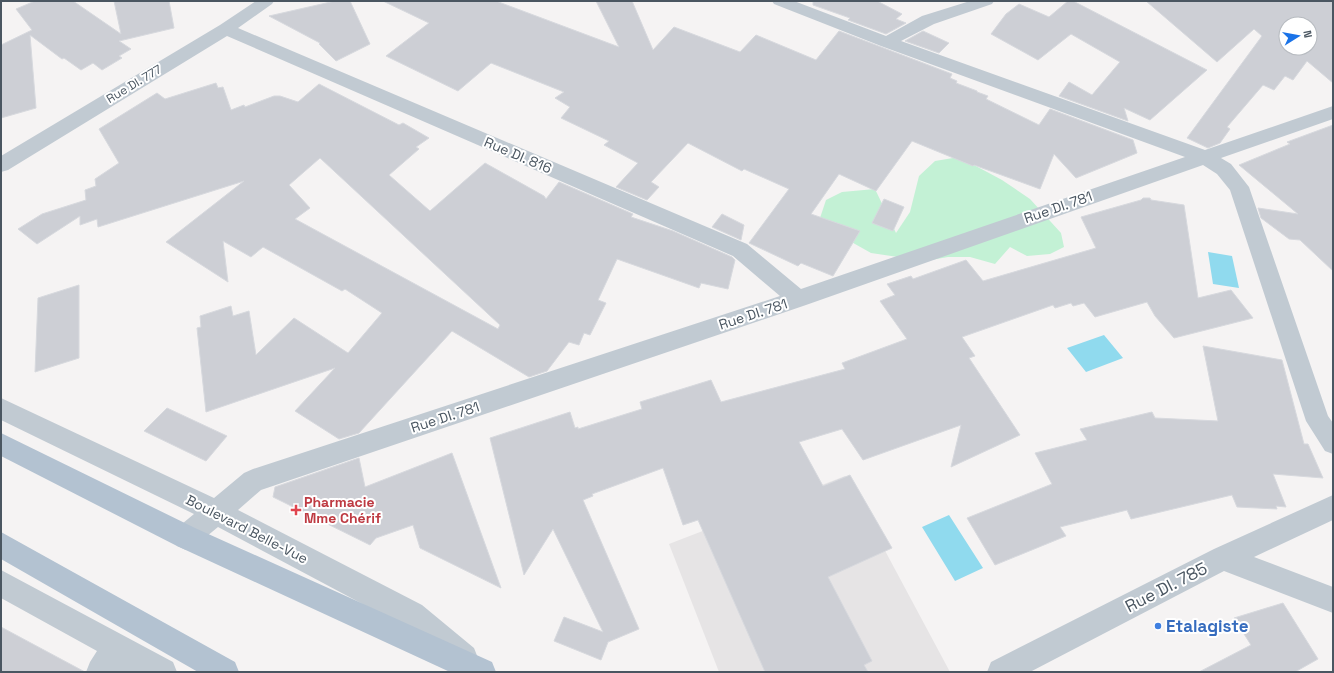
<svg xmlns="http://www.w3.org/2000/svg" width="1334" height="673" viewBox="0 0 1334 673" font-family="'Space Grotesk',sans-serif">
<rect width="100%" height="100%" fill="#f5f3f3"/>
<path fill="#e6e4e5" d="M845 476 950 672H719L669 544Z"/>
<path fill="#c3f1d5" d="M959 157 1002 180 1030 199 1061 233 1064 247 1050 254 1027 256 1010 247 995 264 970 257H948L925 261 871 253 839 235 820 218 826 200 842 192 875 189 896 233 910 212 919 176 935 161Z"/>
<path fill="#90daee" d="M1208 252 1232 256 1239 288 1213 284Z
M1104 335 1123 358 1086 372 1067 348Z
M949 515 983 568 955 581 922 527Z"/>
<path fill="#cdcfd5" stroke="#d7d9de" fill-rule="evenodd" d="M35 1H73L121 34 114 1H169L174 28 119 41 131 49 119 56 122 58 102 70 93 63 81 70 64 58 62 59 30 35 36 108 1 118V45L32 30 16 9Z
M335 1H350L370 44 336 61 319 44 320 43 269 16Z
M383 1H496L619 47 596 1H632L653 50 674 27 740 52 756 35 816 60 839 31 952 74 950 78 957 81 956 83 977 91V92L988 96 986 99 1039 125 1050 109 1133 140 1137 153 1076 178 1054 154 1040 189 974 165 973 166 912 141 876 191 839 174 811 214 860 231 833 276 801 263 798 266 749 243 789 189 744 169 742 171 688 143 651 182 659 187 647 200 616 187 638 163 604 145 609 141 561 118 570 107 555 98 564 92 491 63 458 91 386 56 429 23Z
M813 1H877L902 14 896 19 906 23 886 34 848 20 850 18 813 5Z
M1068 1H1073L1207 70 1150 120 1124 108 1128 121 1059 96 1069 82 1092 95 1120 62 1071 34 1038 60 991 34 1006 14 1019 4 1049 17Z
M1146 1H1333V83L1307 61 1293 80 1285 76 1274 90 1263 85 1227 127 1230 129 1220 143 1208 148 1187 138 1262 36 1254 29 1217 62ZM1286 24H1310V48H1286Z
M923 31 949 43 939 53 905 41Z
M216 83 218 88 223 87 231 110 244 105 245 107 274 96H280L298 102 319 84 399 125 403 123 429 138 416 147 419 149 389 175 430 211 485 163 544 196 546 199 559 182 633 214 631 217 673 231 732 257 735 260 728 289 701 283 699 288 617 259 598 300 606 303 590 335 584 333 579 345 569 342 547 371 529 377 452 331 359 433 339 439 295 411 335 368 206 412 197 328 201 327 200 316 231 306 233 316 249 311 256 355 294 318 348 353 382 313 345 289 342 291 263 247 251 257 223 241 228 282 166 242 244 181 98 227 97 219 80 225V216L37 244 18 229 42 214 86 200 85 190 96 186 95 179 119 163 99 129 157 93 165 99ZM320 158 500 325 498 329 295 219 310 208 289 185Z
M1333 125V271L1300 240 1289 239 1261 218 1258 208 1298 214 1239 165 1290 144 1287 142Z
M1143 198H1150L1151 200 1184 205 1198 298 1231 290 1253 318 1174 338 1155 316 1147 302 1095 317 1084 303 1073 306 1071 303 1055 308 1053 305 962 337 975 356 969 358 1020 435 951 467 961 425 863 460 842 429 799 442 823 486 850 475 892 548 828 577 872 661 864 665 868 672H765L698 520 683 525 663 468 592 494 593 496 583 500 639 629 608 642 601 660 554 641 564 617 603 632 553 529 524 575 490 438 570 412 575 428 578 427V429L642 409 640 402 711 380 721 402 845 369 842 363 907 339 880 301 895 295 887 284 911 276 913 279 966 260 983 281 1096 248 1081 217 1141 200Z
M884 199 904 207 893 231 872 223Z
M722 214 744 225 741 240 712 227Z
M79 285V358L35 372 38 298Z
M1203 346 1282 360 1304 444H1308L1323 478 1273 474 1286 507 1276 506 1277 509 1237 507 1232 495 1131 519 1127 510 1060 527 1066 536 995 565 967 518 1052 484 1035 453 1087 440 1080 429 1152 412 1155 418 1218 421Z
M167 408 227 436 206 461 144 431Z
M452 453 501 588 420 548 413 525 376 538 370 545 273 497 275 487 359 458 365 487Z
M1283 603 1318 659 1295 672H1199L1251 645 1234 618Z
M1 627 85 672H1Z"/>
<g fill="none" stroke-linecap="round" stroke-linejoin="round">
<path fill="#c1cad2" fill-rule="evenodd" d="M256 1H274L272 4 238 28 747 244 801 289 1185 157 881 46 774 4 772 1H794L886 36 922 16 970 1H994L992 4 934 24 901 41 1205 150 1333 106V119L1221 158 1231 164 1249 187 1328 416 1333 423V454L1325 451 1306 421 1230 190 1217 174 1203 165 806 305 261 490 238 510 422 605 474 648 478 658 474 668 464 672 454 668 402 625 218 527 195 546 186 550 177 546 173 537 177 528 194 514 1 420V398L214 498 244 473 253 469 780 296 733 256 227 36 8 170 1 172V156L220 25Z
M1333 495V520L1254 557 1333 587V613L1224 571 1030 672H987L991 662 1214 549Z
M1 570 173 662 177 672H86L90 662 97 651 1 598Z"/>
<path fill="#b3c2d1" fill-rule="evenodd" d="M1 433 195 528 492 662 496 672H450L177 546 1 456Z
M1 532 235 662 239 672H198L1 559Z"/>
</g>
<path fill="#e0444e" stroke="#fff" stroke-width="1.5" d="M294 504h4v4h4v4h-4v4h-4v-4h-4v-4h4z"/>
<circle fill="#3f7fe0" stroke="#fff" stroke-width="1.5" cx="1158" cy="626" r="4"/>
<g text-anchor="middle" stroke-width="4" stroke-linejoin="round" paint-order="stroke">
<g font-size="12" fill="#4a5661" stroke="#fff">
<text transform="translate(134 84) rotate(-31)" y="4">Rue DI. 777</text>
</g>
<g font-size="14" fill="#4a5661" stroke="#fff">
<text transform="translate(518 155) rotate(23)" y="5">Rue DI. 816</text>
<text transform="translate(1058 207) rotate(-19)" y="5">Rue DI. 781</text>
<text transform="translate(753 314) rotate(-18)" y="5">Rue DI. 781</text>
<text transform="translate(445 417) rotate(-18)" y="5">Rue DI. 781</text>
<text transform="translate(247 529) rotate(27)" y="5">Boulevard Belle-Vue</text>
</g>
<g font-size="14" font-weight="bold" fill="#be3a42" stroke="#fff" text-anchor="start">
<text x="304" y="507">Pharmacie<tspan x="304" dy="16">Mme Chérif</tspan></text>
</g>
<g font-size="17" fill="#4a5661" stroke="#fff">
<text transform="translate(1166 587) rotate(-27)" y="6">Rue DI. 785</text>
</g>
<g font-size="17" font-weight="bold" fill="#366cbe" stroke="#fff" text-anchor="start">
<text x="1166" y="632">Etalagiste</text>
</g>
</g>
<rect width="1334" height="673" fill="none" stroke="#4a5661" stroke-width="4"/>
<g transform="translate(1298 36) rotate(79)"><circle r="19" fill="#ffffff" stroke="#b7bbc0"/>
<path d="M0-3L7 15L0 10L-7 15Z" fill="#1a73e8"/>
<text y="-6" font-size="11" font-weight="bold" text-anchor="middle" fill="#4a5661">N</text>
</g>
</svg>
